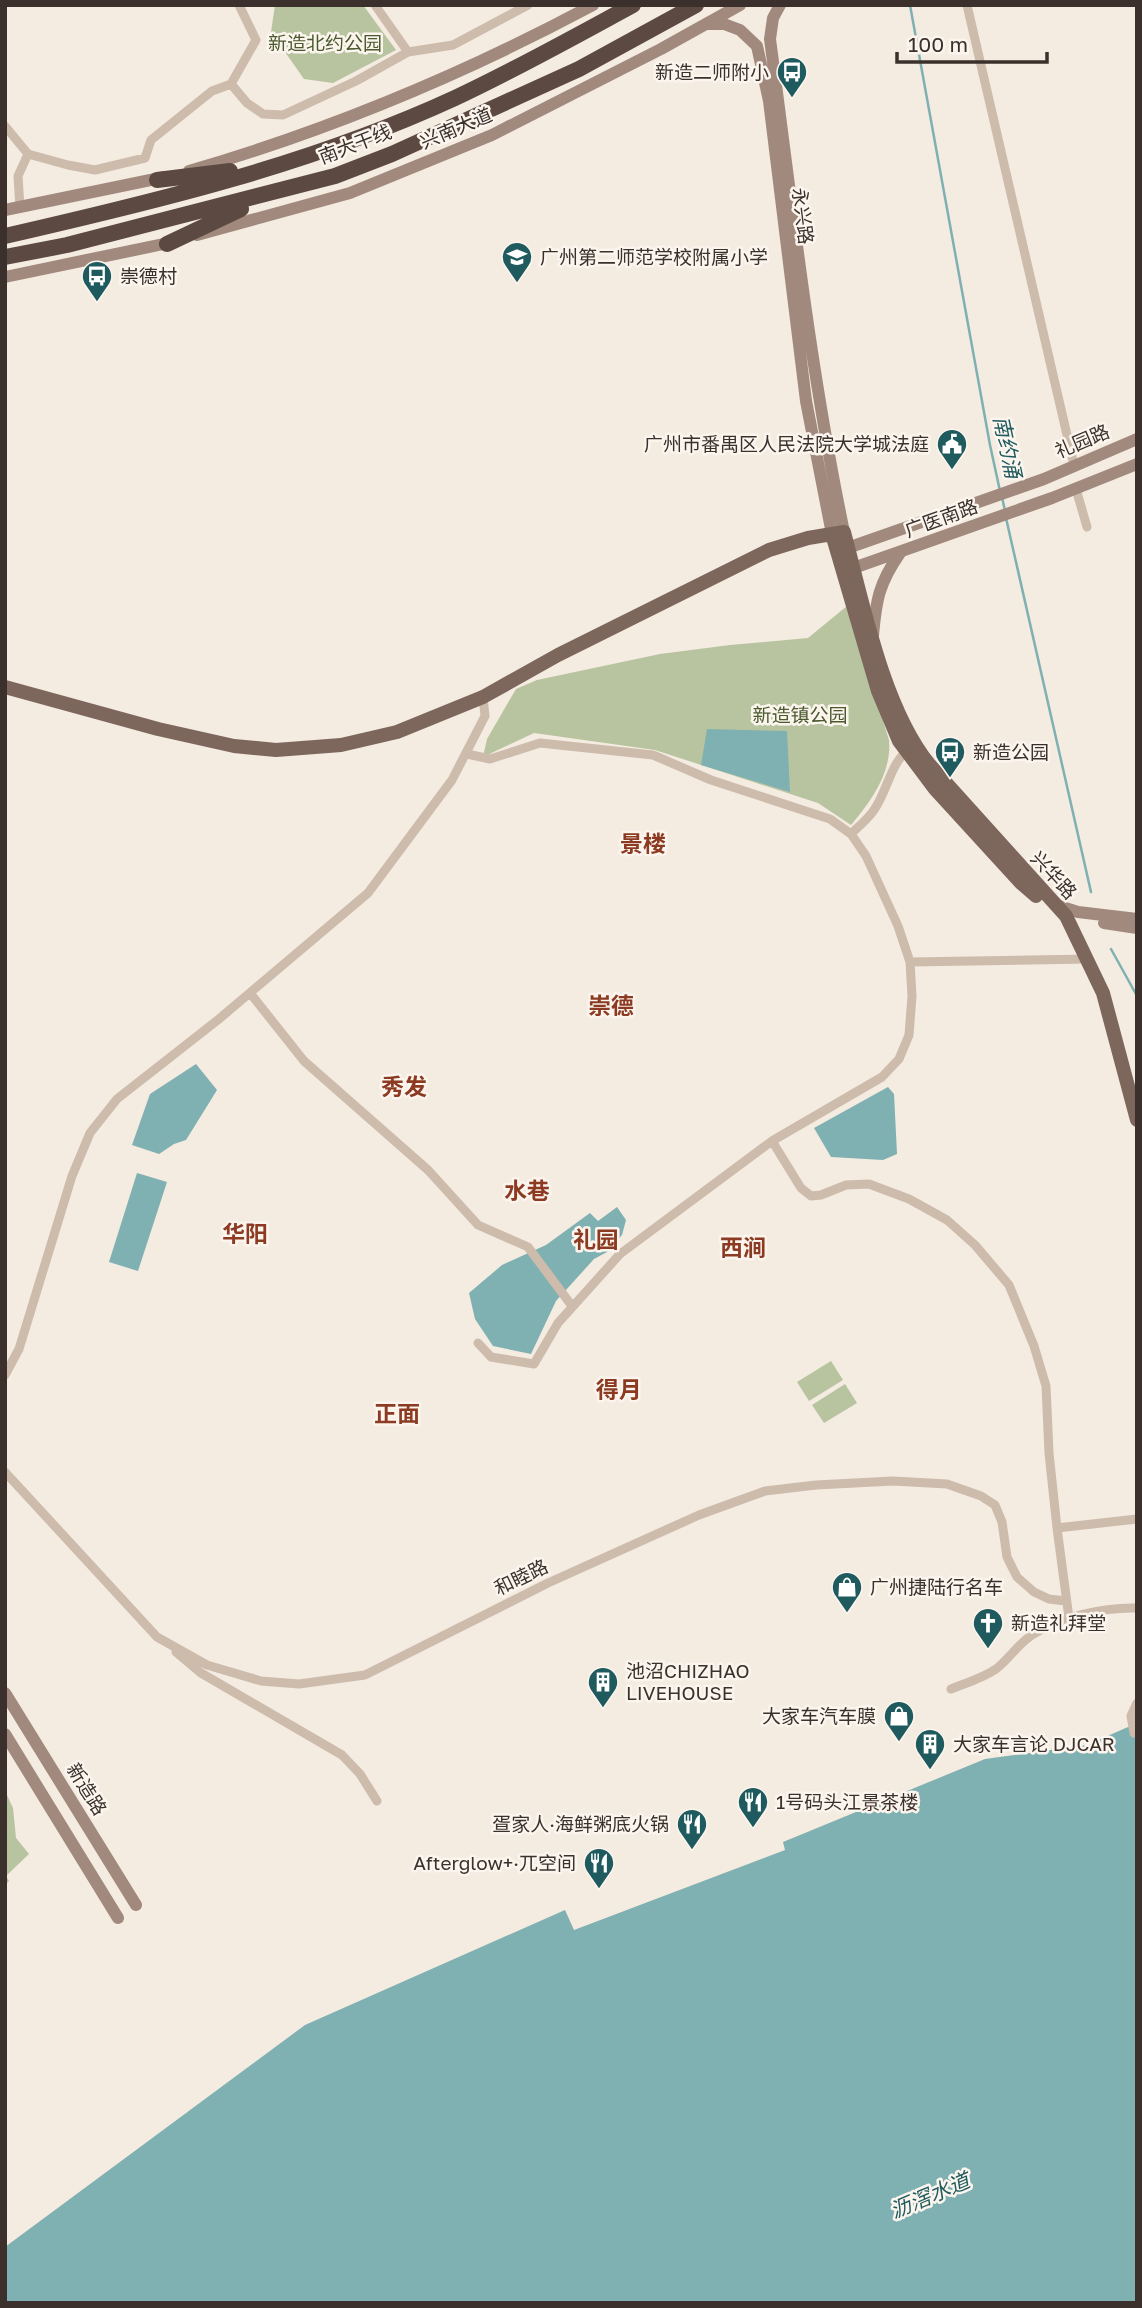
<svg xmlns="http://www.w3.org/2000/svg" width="1142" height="2308" viewBox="0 0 1142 2308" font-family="'Golos Text','Noto Sans SC',sans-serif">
<rect width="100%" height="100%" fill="#f4ebe1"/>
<path fill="#b8c4a0" d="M275 5H363L396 50 333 83 304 79 271 32Z
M847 606 889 740C892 773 871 801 851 825L818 803 655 750 534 733 483 757 487 739 516 689 537 680 660 654 730 645 808 638Z
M831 1361 843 1380 809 1401 797 1382Z
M845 1384 857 1403 824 1423 812 1405Z
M5 1791 13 1808 16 1838 29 1854 6 1876 9 1881 5 1885Z"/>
<path fill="#7fb0b2" d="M707 729 787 731 790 792 701 765Z
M196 1064 217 1090 186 1140 174 1144 159 1154 132 1145 150 1094Z
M888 1087 894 1094 897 1154 883 1160 831 1157 814 1128Z
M137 1173 167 1182 138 1271 109 1262Z
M617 1207 626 1220 622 1235 607 1252 594 1259 556 1301 531 1354 493 1346 475 1319 469 1293 502 1265 546 1245 590 1213 598 1221Z
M1137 1726V2303H5V2247L305 2025 565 1910 574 1930 785 1850 783 1842 985 1759 1087 1745 1128 1727Z"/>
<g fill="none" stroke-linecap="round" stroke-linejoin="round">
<path stroke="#7fb0b2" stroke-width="2.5" d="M910 5 990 445 1000 491
M1002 497 1005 511
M1006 518 1091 892
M1111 949 1137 996"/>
<path stroke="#cdbbac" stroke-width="9" d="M375 5 408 52
M967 5 1074 465
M231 84 247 103 263 114 283 115 356 81 408 52 453 45 528 5
M5 126 28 154 68 165 95 170 145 158 151 140 212 91 231 84 256 40 239 5
M20 208 18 176 28 154
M1076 489 1087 527
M467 754 490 759 540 743 653 755 711 780 830 819 851 834 866 856 898 926 910 962 912 996 909 1035 899 1059 882 1077 772 1141 620 1254 558 1323 534 1364 491 1357 478 1343
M851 834C859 826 868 819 874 810 888 790 891 760 911 748
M910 962 1088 959
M250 993 304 1061 428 1170 478 1225 528 1247 572 1306
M772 1141 801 1188 811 1196 821 1195 846 1185 869 1184 909 1199 947 1220 975 1245 1009 1285 1034 1346 1046 1386 1049 1453 1057 1528
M5 1375 19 1349 72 1176 90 1133 117 1099 219 1019 368 893 452 780 485 716 483 697
M5 1472 157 1637 207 1665 261 1681 299 1684 365 1675 548 1583 699 1515 765 1491 816 1485 893 1481 947 1484 981 1496 995 1505 1002 1522 1007 1557 1017 1577 1034 1592 1049 1599 1066 1601
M1069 1618 1057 1528 1137 1519
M176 1652 201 1673 342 1755 360 1774 377 1801
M951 1689C966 1683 983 1678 996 1669 1009 1659 1018 1644 1032 1635 1061 1617 1103 1607 1137 1608
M1134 1733 1131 1716 1137 1703"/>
<path stroke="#a18a7d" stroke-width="12" d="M780 5 773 18 770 39C792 204 810 369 844 532
M708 24H724L740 30 757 46 769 101 806 401 832 534
M189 171C330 130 464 74 593 5
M5 210 165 177
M197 235 350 193 492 135 661 49 740 5
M5 277 173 242
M839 551 1044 479 1137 439
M845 571 1052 498 1137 464
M873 636C876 600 879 583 900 553
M1059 906 1078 912 1137 919
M1104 923 1137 928
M5 1693 136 1905
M5 1734 118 1918"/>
<path stroke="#7d675c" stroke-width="14" d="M832 534 878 691 899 741 935 789 1021 883 1036 896
M5 687 158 729 234 746 276 750 341 745 397 732 483 697 558 655 769 550 808 538 844 532C863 603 883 707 929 764L1066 916 1103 993 1137 1120"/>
<path stroke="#5c4a42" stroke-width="16" d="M157 180 230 171
M5 236C158 201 312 164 455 98 515 70 574 37 633 5
M167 244 241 209
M5 257 67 245 335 176 392 154 579 69 696 5"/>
</g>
<defs>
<g id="bus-pin" transform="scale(1.575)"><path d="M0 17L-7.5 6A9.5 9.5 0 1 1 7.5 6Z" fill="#1f5a5e" stroke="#fbf5ee"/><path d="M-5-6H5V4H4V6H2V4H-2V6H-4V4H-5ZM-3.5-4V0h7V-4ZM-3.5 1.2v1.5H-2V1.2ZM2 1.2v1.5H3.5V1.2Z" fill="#fff"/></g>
<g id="school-pin" transform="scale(1.575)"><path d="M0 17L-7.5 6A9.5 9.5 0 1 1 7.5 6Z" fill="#1f5a5e" stroke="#fbf5ee"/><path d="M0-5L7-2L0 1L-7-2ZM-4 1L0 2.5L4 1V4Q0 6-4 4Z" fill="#fff"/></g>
<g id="civic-pin" transform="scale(1.575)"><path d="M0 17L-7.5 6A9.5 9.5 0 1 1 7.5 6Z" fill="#1f5a5e" stroke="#fbf5ee"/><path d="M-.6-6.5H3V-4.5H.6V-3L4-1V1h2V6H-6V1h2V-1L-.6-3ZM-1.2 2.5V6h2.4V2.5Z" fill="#fff"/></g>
<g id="shop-pin" transform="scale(1.575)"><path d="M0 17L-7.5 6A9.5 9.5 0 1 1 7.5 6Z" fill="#1f5a5e" stroke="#fbf5ee"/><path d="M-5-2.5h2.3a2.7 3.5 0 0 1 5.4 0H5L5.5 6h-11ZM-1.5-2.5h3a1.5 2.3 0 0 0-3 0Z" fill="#fff"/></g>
<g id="church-pin" transform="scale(1.575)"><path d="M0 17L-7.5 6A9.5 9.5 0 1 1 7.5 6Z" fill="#1f5a5e" stroke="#fbf5ee"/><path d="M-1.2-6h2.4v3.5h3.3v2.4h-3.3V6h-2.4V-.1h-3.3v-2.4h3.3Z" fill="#fff"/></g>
<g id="building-pin" transform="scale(1.575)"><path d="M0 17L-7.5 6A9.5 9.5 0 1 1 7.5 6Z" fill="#1f5a5e" stroke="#fbf5ee"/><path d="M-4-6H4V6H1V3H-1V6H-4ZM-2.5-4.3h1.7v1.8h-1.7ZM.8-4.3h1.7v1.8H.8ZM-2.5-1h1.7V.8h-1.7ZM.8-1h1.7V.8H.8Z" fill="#fff"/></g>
<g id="restaurant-pin" transform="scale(1.575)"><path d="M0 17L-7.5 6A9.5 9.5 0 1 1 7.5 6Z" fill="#1f5a5e" stroke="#fbf5ee"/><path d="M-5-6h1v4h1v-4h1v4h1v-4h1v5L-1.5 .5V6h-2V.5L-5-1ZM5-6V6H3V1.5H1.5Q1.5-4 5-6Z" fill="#fff"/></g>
</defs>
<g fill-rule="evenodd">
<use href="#bus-pin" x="792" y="72"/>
<use href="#school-pin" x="517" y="257"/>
<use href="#bus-pin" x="97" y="276"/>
<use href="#civic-pin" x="952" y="444"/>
<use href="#bus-pin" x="950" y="752"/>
<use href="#shop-pin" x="847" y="1587"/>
<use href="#church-pin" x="988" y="1623"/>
<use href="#building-pin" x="603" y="1682"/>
<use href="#shop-pin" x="899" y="1716"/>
<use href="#building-pin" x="930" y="1744"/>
<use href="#restaurant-pin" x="753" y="1802"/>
<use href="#restaurant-pin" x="692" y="1824"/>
<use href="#restaurant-pin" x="599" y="1863"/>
</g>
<g text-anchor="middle" stroke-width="5" stroke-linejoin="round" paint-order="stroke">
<g font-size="19" fill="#4a5a2e" stroke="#fbf5ee">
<text x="325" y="50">新造北约公园</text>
<text x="800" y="722">新造镇公园</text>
</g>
<g font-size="19" fill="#3b302b" stroke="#fbf5ee" text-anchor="start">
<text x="769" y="79" text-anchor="end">新造二师附小</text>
<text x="540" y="264">广州第二师范学校附属小学</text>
<text x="120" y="283">崇德村</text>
<text x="929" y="451" text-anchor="end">广州市番禺区人民法院大学城法庭</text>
<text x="973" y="759">新造公园</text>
<text x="870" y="1594">广州捷陆行名车</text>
<text x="1011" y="1630">新造礼拜堂</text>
<text x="626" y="1678">池沼CHIZHAO<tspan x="626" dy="22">LIVEHOUSE</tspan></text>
<text x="876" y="1723" text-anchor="end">大家车汽车膜</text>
<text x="953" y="1751">大家车言论 DJCAR</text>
<text x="776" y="1809">1号码头江景茶楼</text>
<text x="669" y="1831" text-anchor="end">疍家人·海鲜粥底火锅</text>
<text x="576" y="1870" text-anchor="end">Afterglow+·兀空间</text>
</g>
<g font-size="19" fill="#3b302b" stroke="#fbf5ee">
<text transform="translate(456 128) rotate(-23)" y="7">兴南大道</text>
<text transform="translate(355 144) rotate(-21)" y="7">南大干线</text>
<text transform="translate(803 216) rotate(83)" y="7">永兴路</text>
<text transform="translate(1082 441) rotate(-23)" y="7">礼园路</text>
<text transform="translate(941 518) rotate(-20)" y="7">广医南路</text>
<text transform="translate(1054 875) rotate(47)" y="7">兴华路</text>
<text transform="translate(521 1577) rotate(-26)" y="7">和睦路</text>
<text transform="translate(87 1789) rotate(58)" y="7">新造路</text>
</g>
<g font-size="21" font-style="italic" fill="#1f5a5e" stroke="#fbf5ee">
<text transform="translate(1007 447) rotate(78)" y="7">南约涌</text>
<text transform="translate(930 2196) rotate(-23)" y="7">沥滘水道</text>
</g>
<g font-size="23" font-weight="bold" fill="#8c3b22" stroke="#fbf5ee">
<text x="643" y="852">景楼</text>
<text x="611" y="1014">崇德</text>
<text x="404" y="1095">秀发</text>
<text x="527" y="1199">水巷</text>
<text x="245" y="1242">华阳</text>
<text x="596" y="1248">礼园</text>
<text x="743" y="1256">西涧</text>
<text x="619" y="1398">得月</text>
<text x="397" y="1422">正面</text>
</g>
</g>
<rect width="1142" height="2308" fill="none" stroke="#3b302b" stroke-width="14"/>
<path d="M897 52v10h150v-10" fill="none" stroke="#3b302b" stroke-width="3.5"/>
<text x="908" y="52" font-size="21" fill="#3b302b" stroke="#fbf5ee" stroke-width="5" paint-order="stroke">100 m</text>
</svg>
